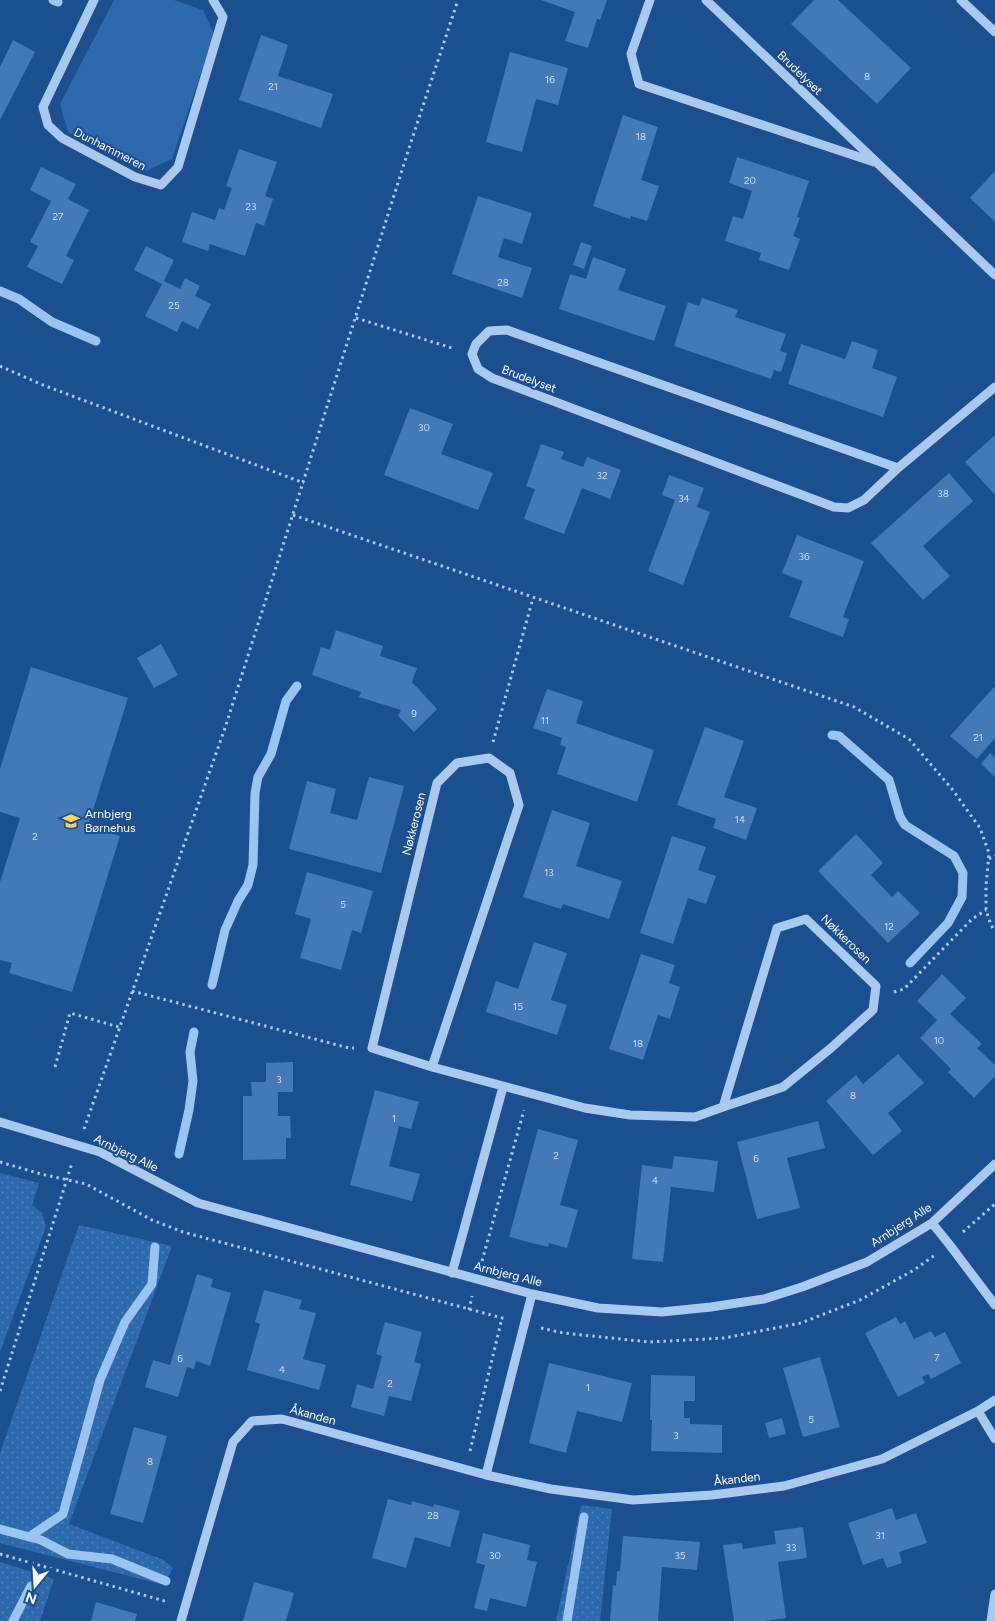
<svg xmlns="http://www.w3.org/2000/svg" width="995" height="1621" viewBox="0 0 995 1621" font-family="Figtree,sans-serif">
<defs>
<pattern id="grass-dots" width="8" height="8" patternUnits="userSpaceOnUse" patternTransform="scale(1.25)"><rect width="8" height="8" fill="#2e69ad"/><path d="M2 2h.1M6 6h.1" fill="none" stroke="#4d80b9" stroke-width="1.8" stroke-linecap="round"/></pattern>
</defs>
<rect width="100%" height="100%" fill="#1b4f8f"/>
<path fill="url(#grass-dots)" d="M0 1173 39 1183 32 1205 42 1213 46 1226 0 1352Z
M79 1225 172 1246 69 1524 164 1560 173 1568 170 1574 160 1584 0 1543V1453Z
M581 1505 612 1509 600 1621H556Z
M0 1562 54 1579 40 1621H0Z"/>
<path fill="#2e69ad" d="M114 0H174L203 10 214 34 172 159 146 171 68 132 60 104Z"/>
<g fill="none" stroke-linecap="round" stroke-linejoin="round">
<path stroke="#9cc4f0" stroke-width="9" d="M53 0 58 2
M0 291 19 299 52 322 96 341
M832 735 839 736 889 780 900 817 905 825 954 856 963 873 962 897 948 923 910 963
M212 985 225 930 238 901 248 885 253 865 255 793 258 777 271 754 286 701 297 686
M179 1154 189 1110 193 1081 190 1052 194 1032
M0 1529 41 1540 68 1554 112 1559 166 1581
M29 1537 63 1514 100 1380 125 1322 152 1284 155 1247
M13 1621 31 1586
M567 1621 584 1517"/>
</g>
<path fill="#4478b7" d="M541 0H607L600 20 597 19 588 48 565 41 575 12Z
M814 0H838L911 68 877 104 791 24Z
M261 35 288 45 278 76 333 94 321 128 239 100Z
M13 40 35 52 0 120V67Z
M510 52 568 68 558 105 536 99 522 152 486 142Z
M623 115 658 127 641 180 659 186 647 221 631 216 630 219 593 206Z
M239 149 277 162 265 196 273 199 264 226 256 223 245 256 210 244 208 251 182 242 192 212 215 220 219 208 224 210 232 188 226 186Z
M737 157 809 181 797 217 800 218 793 236 800 239 789 270 759 260 761 253 725 241 733 216 743 219 752 191 729 183Z
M41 167 76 184 68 199 89 210 66 256 74 260 62 284 27 267 38 246 30 242 51 201 30 190Z
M995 171V222L970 198Z
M478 196 532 213 522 244 504 238 498 257 532 268 522 298 452 274Z
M581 242 592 246 584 269 573 265Z
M146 246 174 260 164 281 180 289 185 278 200 286 195 296 211 304 198 329 182 321 177 332 145 316 162 284 134 270Z
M593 257 626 269 618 290 666 306 654 341 559 309 570 274 586 279Z
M702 298 738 310 735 317 786 334 780 351 787 353 781 372 774 370 771 379 674 346 688 302 699 306Z
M852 341 878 350 872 368 897 377 883 417 788 384 801 344 845 359Z
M410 408 453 424 441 454 493 473 478 510 384 475Z
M995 435V495L965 462Z
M541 444 564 452 561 459 583 467 587 457 621 470 610 499 582 488 564 534 524 519 535 489 526 486Z
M949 473 973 501 923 546 950 576 923 600 871 543Z
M669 475 704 488 697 507 710 512 683 585 648 571 675 500 662 495Z
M797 535 864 561 843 617 849 619 843 637 789 617 803 581 782 573Z
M336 630 383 646 380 656 417 668 412 682 437 709 414 732 398 716 401 710 359 697 361 692 312 675 321 647 330 650Z
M161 644 178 675 154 688 137 658Z
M31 667 128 698 88 826 120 836 72 992 9 973 12 963 0 960V882L20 818 0 812V769Z
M995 686V738L977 759 950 736Z
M547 689 583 701 576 723 654 750 637 802 557 774 566 747 560 745 562 738 533 728Z
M705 727 744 741 724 797 757 808 746 840 713 828 716 819 677 805Z
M990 753 995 758V777L981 764Z
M369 777 404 786 381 873 289 849 307 781 336 789 330 813 357 820Z
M552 810 590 823 576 866 622 881 609 919 563 904 561 909 523 897Z
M856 834 883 863 871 875 892 897 898 891 920 913 888 943 818 871Z
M672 836 706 847 698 870 716 876 706 904 688 898 673 944 640 933Z
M307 872 373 891 361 933 352 930 341 970 300 958 311 919 295 914Z
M534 942 567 953 551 1000 567 1005 557 1035 486 1012 496 981 518 989Z
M641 954 675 965 669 983 680 987 670 1019 658 1015 643 1060 609 1049Z
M942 974 966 998 950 1014 982 1044 977 1048 995 1065V1076L974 1098 948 1072 951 1069 920 1038 937 1020 917 1001Z
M898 1054 924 1083 888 1113 902 1131 873 1155 826 1101 856 1075 863 1084Z
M293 1062V1092H278V1116H290L291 1138H286V1159L243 1160V1096H252L251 1082H266V1063Z
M375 1090 419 1102 411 1129 399 1126 389 1166 420 1174 412 1201 350 1185Z
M818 1121 825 1148 787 1158 800 1208 757 1219 737 1142Z
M538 1129 578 1140 560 1205 578 1210 567 1248 549 1243 548 1247 509 1237Z
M674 1156 718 1161 714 1192 671 1187 663 1262 632 1259 642 1165 672 1169Z
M197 1274 213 1279 211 1287 231 1293 210 1366 196 1361 194 1369 187 1367 178 1397 145 1387 153 1360 170 1365Z
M264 1290 302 1300 299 1309 316 1313 303 1359 326 1365 319 1390 247 1370 260 1324 255 1322Z
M896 1317 900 1324 905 1321 914 1339 931 1331 935 1337 945 1332 961 1363 931 1379 928 1374 922 1377 925 1383 898 1397 865 1333Z
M385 1322 422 1332 414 1362 421 1364 411 1401 389 1396 384 1416 351 1407 357 1384 373 1389 382 1356 376 1354Z
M820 1357 840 1427 803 1437 783 1368Z
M549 1363 632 1383 622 1422 577 1411 566 1453 529 1443Z
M651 1375 695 1376V1401H684V1418H690V1424L722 1425V1453L651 1451 652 1420H650Z
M782 1418 786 1434 769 1438 765 1423Z
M134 1427 167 1436 143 1523 110 1514Z
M388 1499 411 1505 412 1501 433 1507 434 1504 460 1511 450 1547 415 1537 406 1568 372 1558Z
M892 1508 896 1520 916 1513 927 1543 899 1552 902 1563 887 1568 883 1558 863 1565 848 1523Z
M803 1527 807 1558 778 1562 786 1618 765 1621H734L723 1545 742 1543 743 1549 776 1544 774 1531Z
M483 1533 530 1545 527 1560 537 1562 526 1607 490 1598 487 1611 474 1608 485 1565 476 1563Z
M623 1536 700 1542 697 1570 662 1567 658 1621H610L613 1585 616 1586 617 1571H620Z
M254 1582 294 1593 286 1621H243Z
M96 1602 137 1614 135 1621H91Z"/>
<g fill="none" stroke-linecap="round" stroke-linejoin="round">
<path stroke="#a9c9ee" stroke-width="3" stroke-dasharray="2.5 4" stroke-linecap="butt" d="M356 318 455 349
M0 366 43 385 304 483
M293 515 854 707 909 739 952 789 980 828 989 853 986 886V910L991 925 995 931
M493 742 533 598
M989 859 995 855
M132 991 349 1048H354
M894 992 904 989 972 919 986 910
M55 1067 70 1013 119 1027
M84 1129 225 728 411 142 458 0
M0 1162 41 1174 86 1184 152 1220 183 1232 506 1319
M963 1232 995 1204
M482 1261 524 1110
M469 1310 472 1296
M541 1328 563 1333 649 1342 724 1338 801 1323 860 1300 914 1270 935 1255
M0 1391 72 1163
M470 1451 502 1318
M0 1554 168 1602"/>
<path stroke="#a9c9ee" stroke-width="9" d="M94 0 43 107 48 125 62 138 135 177 161 185 178 167 223 17 213 0
M650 0 631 54 639 84 874 162
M706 0 995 275
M961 0 995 32
M898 468 507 330 489 331 476 344 472 354 478 369 492 378 834 507 848 508 864 500 898 468 995 387
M432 1067 519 805 510 773 489 758 457 763 437 783 372 1048 432 1067 585 1108 630 1115 695 1117 723 1107 777 928 806 919 876 986 873 1010 831 1048 783 1087 723 1107
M0 1122 100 1152 198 1203 532 1294 598 1308 662 1312 711 1307 764 1299 802 1287 867 1262 932 1223 995 1164
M932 1223 949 1244 995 1305
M452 1273 503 1087
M978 1411 995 1439
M486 1475 532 1294
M181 1621 233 1442 252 1421 282 1419 486 1475 551 1489 633 1500 712 1495 784 1486 882 1459 978 1411 995 1400
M991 1621 995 1594"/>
</g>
<defs>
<g id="school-bare" transform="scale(1.35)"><path d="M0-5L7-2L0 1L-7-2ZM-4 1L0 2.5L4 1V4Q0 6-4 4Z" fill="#ffd166" stroke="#1b4f8f" stroke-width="2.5" paint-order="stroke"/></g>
</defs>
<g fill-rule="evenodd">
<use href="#school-bare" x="71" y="821"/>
</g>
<g text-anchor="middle" stroke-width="4" stroke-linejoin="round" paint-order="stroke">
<g font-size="10" fill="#d0dded">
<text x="867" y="80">8</text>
<text x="550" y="83">16</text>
<text x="273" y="90">21</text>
<text x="641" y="140">18</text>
<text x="750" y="184">20</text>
<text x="251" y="210">23</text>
<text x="58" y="220">27</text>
<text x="503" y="286">28</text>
<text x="174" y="309">25</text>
<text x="424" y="431">30</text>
<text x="602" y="479">32</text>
<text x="943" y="497">38</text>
<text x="684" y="502">34</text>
<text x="804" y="560">36</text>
<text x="414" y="717">9</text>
<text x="545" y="724">11</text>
<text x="978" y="741">21</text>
<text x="740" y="823">14</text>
<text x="35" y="840">2</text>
<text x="549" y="876">13</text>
<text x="343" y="908">5</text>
<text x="889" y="930">12</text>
<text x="518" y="1010">15</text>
<text x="939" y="1044">10</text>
<text x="638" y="1047">18</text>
<text x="279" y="1083">3</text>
<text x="853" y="1099">8</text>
<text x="394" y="1122">1</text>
<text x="556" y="1159">2</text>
<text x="756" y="1162">6</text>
<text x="655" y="1184">4</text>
<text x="937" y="1361">7</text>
<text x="180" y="1362">6</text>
<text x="282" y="1373">4</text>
<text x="390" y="1387">2</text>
<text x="588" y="1391">1</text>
<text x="811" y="1423">5</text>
<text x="676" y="1439">3</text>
<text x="150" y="1465">8</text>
<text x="433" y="1519">28</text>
<text x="880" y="1539">31</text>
<text x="791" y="1551">33</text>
<text x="495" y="1559">30</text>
<text x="680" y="1559">35</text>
</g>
<g font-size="12" fill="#fff" stroke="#1b4f8f">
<text transform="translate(800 73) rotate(44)" y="4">Brudelyset</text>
<text transform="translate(110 149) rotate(27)" y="4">Dunhammeren</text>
<text transform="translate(529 379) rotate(21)" y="4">Brudelyset</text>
<text transform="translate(414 824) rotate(-76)" y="4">Nøkkerosen</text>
<text transform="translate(846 939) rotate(44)" y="4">Nøkkerosen</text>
<text transform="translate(126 1153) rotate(26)" y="4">Arnbjerg Alle</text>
<text transform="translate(901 1225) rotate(-33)" y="4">Arnbjerg Alle</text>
<text transform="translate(508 1274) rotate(14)" y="4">Arnbjerg Alle</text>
<text transform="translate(313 1415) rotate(15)" y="4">Åkanden</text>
<text transform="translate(737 1479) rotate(-7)" y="4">Åkanden</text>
</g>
<g font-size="12" fill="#fff" stroke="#1b4f8f" text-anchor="start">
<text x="85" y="818">Arnbjerg<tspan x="85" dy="14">Børnehus</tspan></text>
</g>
</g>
<g transform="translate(35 1586) rotate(198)" stroke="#1b4f8f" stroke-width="4" paint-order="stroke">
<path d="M0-4L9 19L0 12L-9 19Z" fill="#ffffff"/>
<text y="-8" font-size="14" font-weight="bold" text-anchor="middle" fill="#ffffff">N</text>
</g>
</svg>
